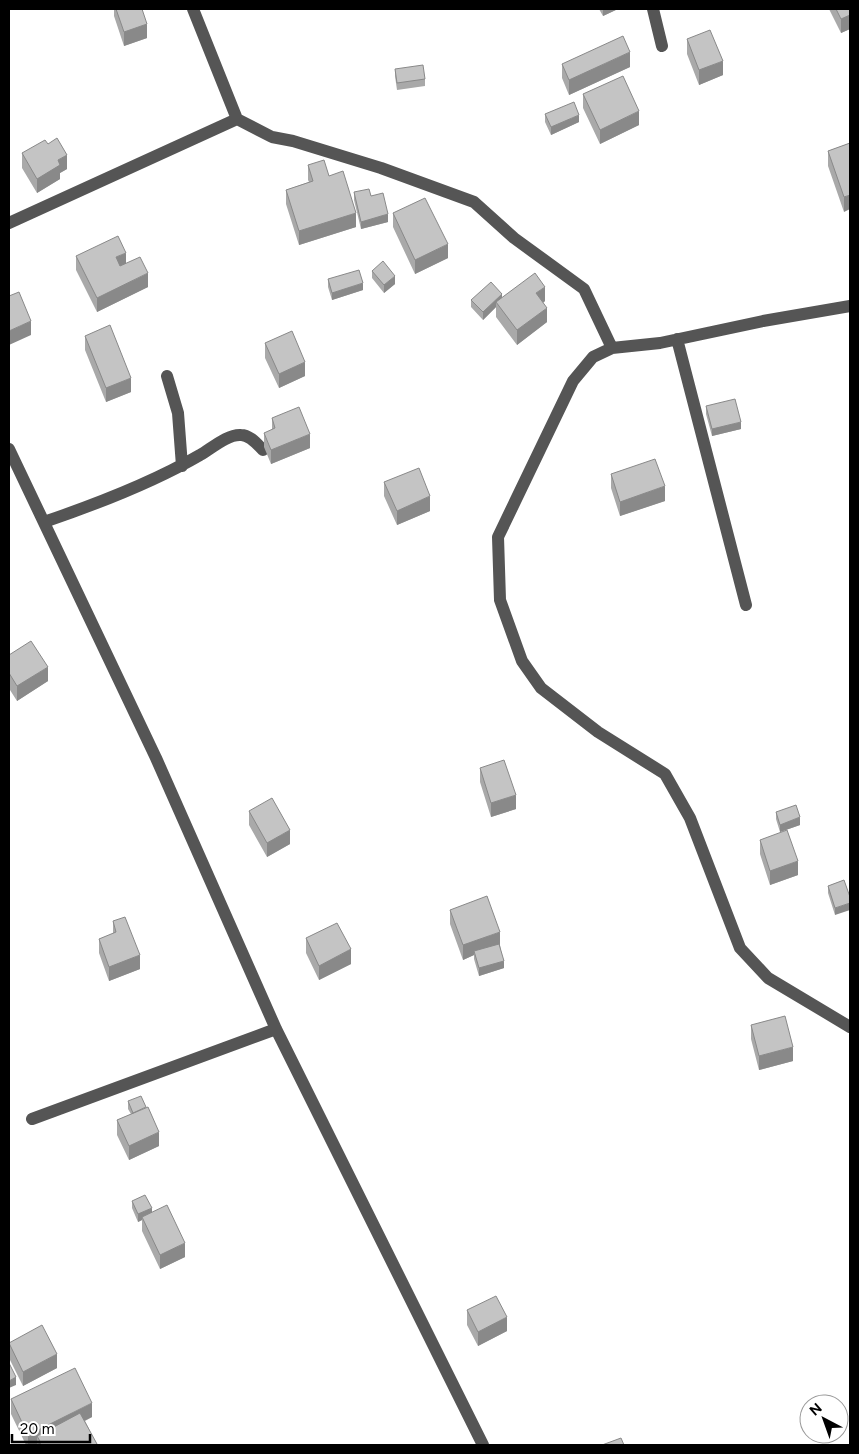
<svg xmlns="http://www.w3.org/2000/svg" width="859" height="1454" viewBox="0 0 859 1454" font-family="Figtree,sans-serif">
<rect width="100%" height="100%" fill="#fff"/>
<g fill="none" stroke-linecap="round" stroke-linejoin="round">
<path stroke="#555" stroke-width="12" d="M193 9 237 119 272 137 293 141 381 168 474 202 514 238 584 289 612 348
M653 9 662 46
M9 223 237 119
M850 306 763 321 660 343 612 348 593 357 573 381 498 537 500 600 522 661 541 688 598 732 665 774 690 818 740 948 768 978 850 1027
M677 339 746 605
M167 376 178 413 182 466
M9 449 156 758 276 1029 483 1445
M44 522C97 504 152 483 200 455 211 449 227 434 241 435 250 435 257 444 263 450
M32 1119 276 1029"/>
</g>
<path fill="#a9a9a9" d="M114 9H142L147 38 124 46 114 16Z
M599 9H618L603 16Z
M829 9H850V29L841 33Z
M687 39 723 75 699 85 687 54Z
M562 64 630 67 569 95 562 78Z
M395 69 425 79V86L397 90 395 76Z
M583 94 639 125 600 144 583 108Z
M545 114 579 122 551 135 545 122Z
M850 143 844 212 828 166V151Z
M48 144 67 169 60 173V179L37 193 22 168V153Z
M308 165 329 176 356 227 299 245 286 204V190L309 182 308 180Z
M354 192 371 196 388 222 361 229 354 200Z
M393 213 448 258 415 274 393 227Z
M76 256 148 287 97 312 76 270Z
M372 271 395 284 384 293 372 278Z
M328 279 363 290 332 300 328 287Z
M502 298 545 301 543 303 547 322 517 345 496 317V307L483 320 471 307V300Z
M85 336 131 392 106 402 85 350Z
M265 343 305 376 279 388 265 358Z
M706 406 741 429 712 436 706 414Z
M272 418 310 448 271 464 264 447V433L272 430Z
M611 474 665 501 620 516 611 488Z
M384 482 430 511 397 525 384 496Z
M9 655 48 681 17 701 10 690V695L9 696Z
M480 768 516 809 491 817 480 782Z
M249 811 290 844 267 857 249 825Z
M776 812 800 825 780 832 776 819Z
M760 840 798 875 770 885 760 854Z
M844 880 835 915 828 893V886Z
M450 910 500 945 504 968 479 976 474 959V955L463 960 450 924Z
M113 921 140 969 109 981 99 953V939L113 934Z
M306 938 351 964 319 980 306 953Z
M751 1025 793 1061 759 1070 751 1039Z
M128 1101 159 1146 129 1160 117 1135V1120L131 1114 128 1109Z
M132 1201 152 1212 185 1257 160 1269 142 1231V1220L138 1222 132 1208Z
M467 1310 507 1331 478 1346 467 1325Z
M9 1343 57 1368 23 1386 9 1358Z
M11 1399 92 1417 85 1421 97 1445 37 1444 35 1445H26L11 1414Z"/>
<path fill="#898989" d="M603 9H618L603 16Z
M850 15V29L841 33V19Z
M147 24V38L124 46V32Z
M630 52V67L569 95V80Z
M723 61V75L699 85V70Z
M639 111V125L600 144V130Z
M579 115V122L551 135V127Z
M67 155V169L60 173V179L37 193V179L58 160Z
M850 195V209L844 212V197Z
M356 213V227L299 245V231Z
M388 214V222L361 229V222Z
M448 244V258L415 274V260Z
M126 253V267L116 271V257Z
M148 273V287L97 312V298Z
M395 276V284L384 293V285Z
M363 283V290L332 300V293Z
M545 287V301L536 308V293Z
M502 294V302H496V307L483 320V312Z
M547 308V322L517 345V330Z
M31 321V335L9 345V331Z
M305 362V376L279 388V374Z
M131 378V392L106 402V388Z
M741 422V429L712 436V429Z
M310 434V448L271 464V450Z
M665 486V501L620 516V502Z
M430 496V511L397 525V511Z
M48 667V681L17 701V686Z
M10 688V695L9 696V689Z
M516 795V809L491 817V803Z
M800 817V825L780 832V825Z
M290 830V844L267 857V843Z
M798 861V875L770 885V871Z
M850 903V910L835 915V908Z
M500 932V946L474 951V955L463 960V945Z
M351 949V964L319 980V966Z
M140 955V969L109 981V967Z
M504 961V968L479 976V968Z
M793 1047V1061L759 1070V1056Z
M159 1132V1146L129 1160V1146Z
M152 1208V1216L142 1217V1220L138 1222V1214Z
M185 1243V1257L160 1269V1255Z
M507 1317V1331L478 1346V1332Z
M57 1354V1368L23 1386V1372Z
M16 1377V1385L9 1388V1381Z
M92 1403V1417L41 1442 37 1436V1444L35 1445H28V1435Z"/>
<path fill="#c4c4c4" stroke="#898989" d="M116 9H142L147 24 124 32Z
M836 9H850V15L841 19Z
M710 30 723 61 699 70 687 39Z
M623 36 630 52 569 80 562 64Z
M423 65 425 79 397 83 395 69Z
M623 76 639 111 600 130 583 94Z
M574 102 579 115 551 127 545 114Z
M57 138 67 155 58 160 60 165 37 179 22 153 45 140 48 144Z
M850 143V195L844 197 828 151Z
M324 160 329 176 343 171 356 213 299 231 286 190 313 181 308 165Z
M369 189 371 196 383 193 388 214 361 222 354 192Z
M425 198 448 244 415 260 393 213Z
M118 236 126 253 116 257 120 266 140 257 148 273 97 298 76 256Z
M383 261 395 276 384 285 372 271Z
M359 270 363 283 332 293 328 279Z
M535 273 545 287 536 293 547 308 517 330 496 302Z
M491 282 502 294 483 312 471 300Z
M19 292 31 321 9 331V296Z
M110 325 131 378 106 388 85 336Z
M292 331 305 362 279 374 265 343Z
M735 399 741 422 712 429 706 406Z
M299 407 310 434 271 450 264 433 275 428 272 418Z
M655 459 665 486 620 502 611 474Z
M419 468 430 496 397 511 384 482Z
M31 641 48 667 17 686 9 673V655Z
M504 760 516 795 491 803 480 768Z
M272 798 290 830 267 843 249 811Z
M796 805 800 817 780 825 776 812Z
M787 830 798 861 770 871 760 840Z
M844 880 850 897V903L835 908 828 886Z
M487 896 500 932 463 945 450 910Z
M125 917 140 955 109 967 99 939 116 932 113 921Z
M337 923 351 949 319 966 306 938Z
M499 944 504 961 479 968 474 951Z
M785 1016 793 1047 759 1056 751 1025Z
M141 1096 146 1107 133 1113 128 1101Z
M148 1107 159 1132 129 1146 117 1120Z
M145 1195 152 1208 138 1214 132 1201Z
M167 1205 185 1243 160 1255 142 1217Z
M496 1296 507 1317 478 1332 467 1310Z
M42 1325 57 1354 23 1372 9 1343Z
M9 1363 16 1377 9 1381Z
M75 1368 92 1403 28 1435 11 1399Z
M80 1413 97 1444 94 1445H36L41 1443 37 1436Z
M621 1438 624 1445H602Z"/>
<rect width="859" height="1454" fill="none" stroke="#000000" stroke-width="20"/>
<g transform="translate(824 1419) rotate(319)"><circle r="24" fill="#ffffff" stroke="#999999"/>
<path d="M0-4L9 19L0 12L-9 19Z" fill="#000000"/>
<text y="-8" font-size="14" font-weight="bold" text-anchor="middle" fill="#000000">N</text>
</g>
<path d="M12 1434v8h78v-8" fill="none" stroke="#000000" stroke-width="2.5"/>
<text x="20" y="1434" font-size="15" fill="#000000" stroke="#ffffff" stroke-width="4" paint-order="stroke">20 m</text>
</svg>
